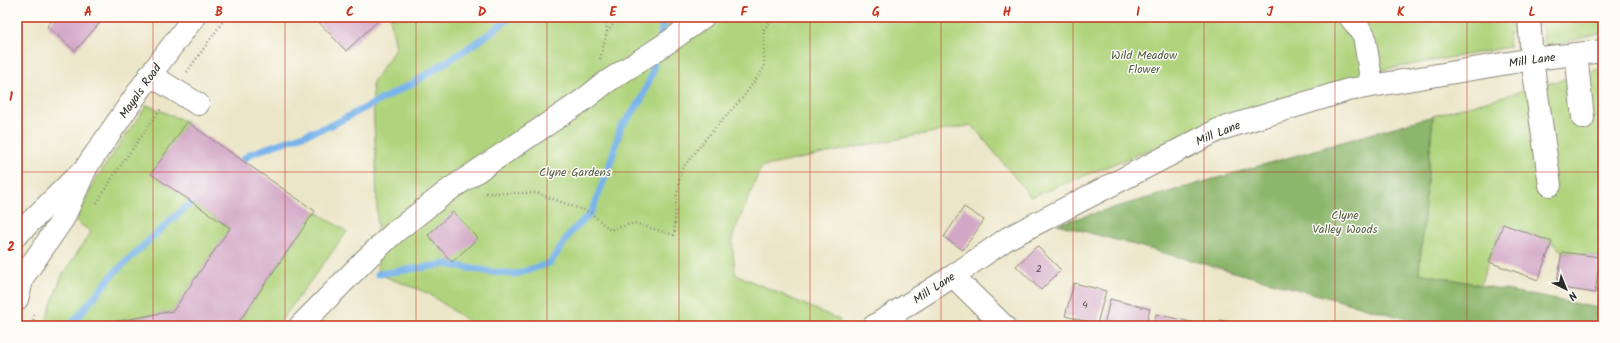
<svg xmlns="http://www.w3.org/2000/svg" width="1620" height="343" viewBox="0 0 1620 343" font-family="Kalam,sans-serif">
<rect width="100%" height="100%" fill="#fdfcf7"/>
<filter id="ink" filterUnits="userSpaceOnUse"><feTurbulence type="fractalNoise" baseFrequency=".025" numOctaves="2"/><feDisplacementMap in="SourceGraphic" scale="8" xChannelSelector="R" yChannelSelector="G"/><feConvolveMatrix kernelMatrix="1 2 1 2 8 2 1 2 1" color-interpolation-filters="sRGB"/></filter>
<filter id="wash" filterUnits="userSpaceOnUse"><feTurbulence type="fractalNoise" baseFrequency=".012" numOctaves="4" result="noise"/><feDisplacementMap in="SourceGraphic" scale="16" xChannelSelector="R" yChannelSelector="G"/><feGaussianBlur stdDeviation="0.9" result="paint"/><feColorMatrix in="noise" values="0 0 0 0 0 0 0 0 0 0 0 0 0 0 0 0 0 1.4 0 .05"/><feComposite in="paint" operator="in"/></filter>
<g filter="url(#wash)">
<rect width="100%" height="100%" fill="#ece6c9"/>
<path fill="#b0d47d" stroke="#6e8054" d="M390 17H1524L1528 28 1508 34 1510 47 1381 70 1216 123 1031 197 972 125 861 146 761 167 732 238 735 274 840 320 837 326H472L469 322 428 293 378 274 376 161 372 83 396 48Z
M1532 17H1603V32L1545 48 1542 25 1533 27Z
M1603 68V257L1562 252 1552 242 1503 224 1480 285 1419 273 1433 116Z
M147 105 187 122 152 174 230 228 173 311 92 326H45L52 301 62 276 91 232 76 221 95 180Z
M315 211 347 232 277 326H236Z"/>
<path fill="#8cb66c" stroke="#5c704c" d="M1433 116 1419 273 1603 309V326H1433L1057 224Z"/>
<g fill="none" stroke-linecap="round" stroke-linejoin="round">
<path stroke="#78b4ea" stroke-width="7" d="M660 41 662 28 668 17
M235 167 250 154 332 125 415 82 482 39 511 17
M378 274 446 264 491 272 516 274 550 263 571 232 591 213 609 167 621 126 630 116 641 100 652 74 656 55
M70 326 115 272 171 220 199 196"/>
</g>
<g id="blocks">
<path fill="#d3a8c7" d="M55 17H105L75 51 47 26Z
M314 17H382L346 51Z
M187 122 315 211 236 326H92L173 311 230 228 151 174Z
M964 207 984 220 963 250 944 237Z
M453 212 478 238 452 262 428 235Z
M1503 224 1552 242 1538 280 1489 262Z
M1037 246 1061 270 1041 290 1016 266Z
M1562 252 1600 257 1595 293 1556 287Z
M1074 283 1106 291 1097 324 1065 316Z
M1110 299 1150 309 1146 326H1104Z
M1156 314 1204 325V326H1153Z
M896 319 908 326H892Z
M1220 320 1238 324V326H1218Z"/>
</g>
</g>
<g filter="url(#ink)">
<use href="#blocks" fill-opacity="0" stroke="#8c887a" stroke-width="1"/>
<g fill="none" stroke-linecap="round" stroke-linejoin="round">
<g stroke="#8c887a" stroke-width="24">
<path id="minor" d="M1350 17 1364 35 1372 85
M1529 17 1532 59 1550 185
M1576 54 1583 118
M150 75 198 104
M953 276 1004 326
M300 326 367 258 395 232 449 190 582 101 605 83 670 41 703 17
M874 326 953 276 1008 238 1218 130 1348 90 1532 59 1603 51"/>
</g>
<g stroke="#8c887a" stroke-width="24">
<path id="major" d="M17 235 79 174
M17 299 23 277 63 219 87 166 150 75 194 17"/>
</g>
<path stroke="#8c887a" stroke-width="2.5" stroke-dasharray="1 3" stroke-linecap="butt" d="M607 32 619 17
M600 59 607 32 606 17
M187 72 226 17
M486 193H537L591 213 610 230 634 223 674 235 676 202 681 170 708 136 744 96 764 68V29L774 17
M97 203 116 172 162 107
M24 326 33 322 35 313"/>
<use href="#minor" stroke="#fff" stroke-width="22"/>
<use href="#major" stroke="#fff" stroke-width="22"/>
</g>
</g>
<path fill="none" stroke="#c8321e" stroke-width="1" stroke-opacity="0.55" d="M153 17V326M285 17V326M416 17V326M547 17V326M679 17V326M810 17V326M941 17V326M1073 17V326M1204 17V326M1335 17V326M1467 17V326M17 172H1603"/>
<g text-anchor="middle" stroke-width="3" stroke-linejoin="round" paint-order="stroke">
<g font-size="10" fill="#554a52">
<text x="1039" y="272">2</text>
<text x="1085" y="308">4</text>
</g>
<g font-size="12" fill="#535e44" stroke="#fdfcf7">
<text x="1144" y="59">Wild Meadow<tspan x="1144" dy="14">Flower</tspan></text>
<text x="575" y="176">Clyne Gardens</text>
<text x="1345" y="219">Clyne<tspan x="1345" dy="14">Valley Woods</tspan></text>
</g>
<g font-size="12" fill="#2b2b2b" stroke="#fdfcf7">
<text transform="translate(1532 60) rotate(-8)" y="4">Mill Lane</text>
<text transform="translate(140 91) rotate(-55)" y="4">Mayals Road</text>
<text transform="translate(1218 133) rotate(-22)" y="4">Mill Lane</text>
<text transform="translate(934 288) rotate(-33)" y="4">Mill Lane</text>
</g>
</g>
<rect width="1620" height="343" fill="none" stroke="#fdfcf7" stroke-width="44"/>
<g transform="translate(1566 289) rotate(137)" stroke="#fdfcf7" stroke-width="3" paint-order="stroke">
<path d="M0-3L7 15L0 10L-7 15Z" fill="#2b2b2b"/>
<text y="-6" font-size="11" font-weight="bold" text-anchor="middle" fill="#2b2b2b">N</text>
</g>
<rect x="22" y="22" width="1576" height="299" fill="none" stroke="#c8321e" stroke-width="1.5"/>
<g font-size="13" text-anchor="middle" font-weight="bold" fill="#c8321e">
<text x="88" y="16">A</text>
<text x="219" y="16">B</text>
<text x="350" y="16">C</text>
<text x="482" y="16">D</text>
<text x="613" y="16">E</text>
<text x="744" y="16">F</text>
<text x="876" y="16">G</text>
<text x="1007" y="16">H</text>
<text x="1138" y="16">I</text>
<text x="1270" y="16">J</text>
<text x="1401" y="16">K</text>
<text x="1532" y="16">L</text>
<text x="11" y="101">1</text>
<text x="11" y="251">2</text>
</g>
</svg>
